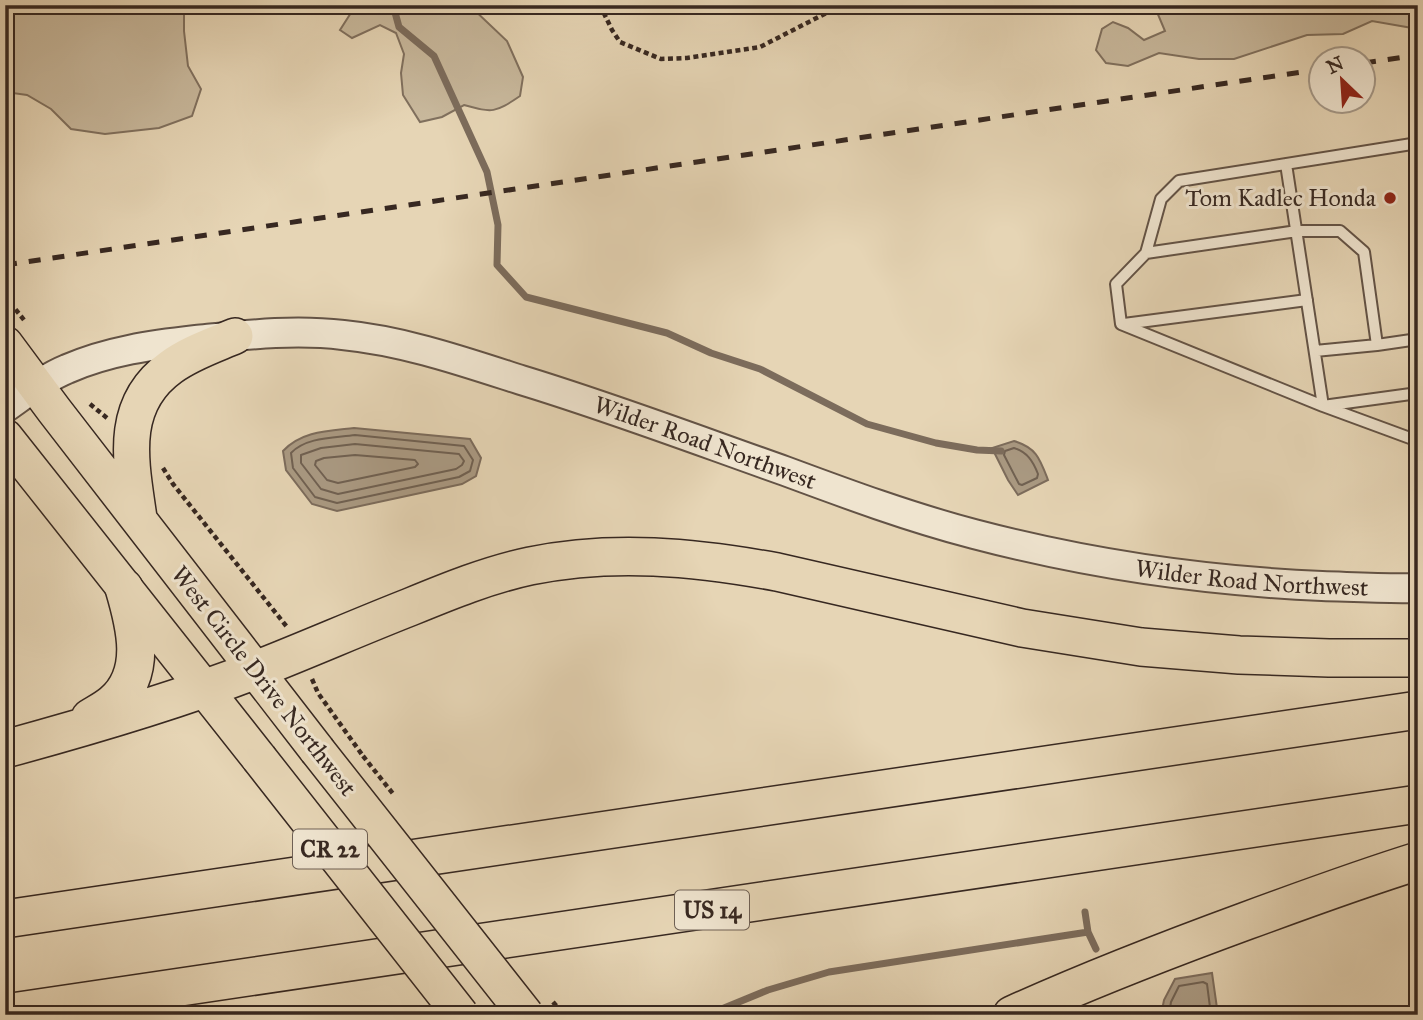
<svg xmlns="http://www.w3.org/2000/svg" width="1423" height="1020" viewBox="0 0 1423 1020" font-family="'IM FELL Great Primer',serif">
<rect width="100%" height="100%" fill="#e6d5b5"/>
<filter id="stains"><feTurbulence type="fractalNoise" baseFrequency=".00286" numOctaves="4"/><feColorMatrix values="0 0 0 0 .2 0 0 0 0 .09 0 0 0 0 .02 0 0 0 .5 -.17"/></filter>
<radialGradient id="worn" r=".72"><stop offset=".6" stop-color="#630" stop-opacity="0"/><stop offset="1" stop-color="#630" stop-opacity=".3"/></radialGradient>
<path fill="#c8b89c" stroke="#80705e" stroke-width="2" d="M5 5H184V31L188 66 201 89 192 116 159 128 105 134 71 129 51 109 27 95 5 92Z
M356 5H469L507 41 523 77 520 96C495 113 493 113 464 105L442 117 420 122 403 95 401 73 404 54 396 33 380 25 352 38 340 30Z
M1154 5H1418V29L1372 21 1343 34 1307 35 1234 59H1199L1159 53 1128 66 1106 63 1096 50 1102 29 1113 22 1128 28 1144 40 1165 31Z"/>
<path fill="#aa9a83" stroke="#7c6c5c" stroke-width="2" d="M354 428 470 439 481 458 476 476 462 484 337 511 312 504 286 470 283 451C302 431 328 431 354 428Z
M1014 441C1037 448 1040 459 1048 480L1018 495 1008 480 992 448Z
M1212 973 1218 1015H1161L1164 1000 1175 979Z"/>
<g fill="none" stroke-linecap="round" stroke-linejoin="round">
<path stroke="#706152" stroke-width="2" d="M355 435 464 446 473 460 470 471 459 477 337 503 315 497 293 468 291 453C306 437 334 438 355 435Z
M355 444 459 454 464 461 462 465 456 469 338 494 321 489 301 463V455L321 448Z
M1014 448C1027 452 1033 461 1038 474L1037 478 1022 485 1019 484 1004 455 1005 451Z
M355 455 415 460 418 464 415 467 338 483 327 480 315 465 316 461 324 458Z
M1169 1015 1171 1002 1179 986 1203 982 1207 984 1211 1015"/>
<path stroke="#7c6c5c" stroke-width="7" d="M393 5 399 27 434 56 487 172 498 225 497 265 526 297 667 333 711 353 760 369 867 424 936 443 977 450 1001 451
M1085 912 1088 932 1096 949
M707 1015 768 990 829 972 1088 932
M1355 1015C1377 1006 1395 1009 1418 1013"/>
<g stroke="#635346" stroke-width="14">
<path id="service" d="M1418 143 1179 181 1161 199 1146 253 1116 284 1121 324 1323 406 1418 441
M1286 164 1323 406 1418 393
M1146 253 1297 231H1340L1364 252 1377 345 1315 351
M1124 324 1307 300
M1377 345 1418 339"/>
</g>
<g stroke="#635346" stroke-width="32">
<g id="tertiary">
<path id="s1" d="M5 408C25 394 45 378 67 369 108 351 152 345 196 340 245 335 293 329 343 335 404 341 462 361 521 380 610 407 697 440 785 471 847 494 909 517 974 534 1088 564 1204 581 1322 586 1354 587 1386 589 1418 588"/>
</g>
</g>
<g stroke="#372821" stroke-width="38">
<path id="primary" d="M5 344 54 410 317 750
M5 437 259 758
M139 518C131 462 118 405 171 367 190 353 214 345 235 336"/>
</g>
<g stroke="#372821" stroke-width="40">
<path id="trunk" d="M90 718C98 713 106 709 113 703 148 674 135 625 124 588
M5 749C90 726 176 701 258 669 309 649 359 627 410 607 449 591 488 575 530 566 613 549 695 557 777 572L1022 628 1141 647 1239 655 1329 658H1418
M5 919 1418 710
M5 1013 1418 804
M1012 1015C1089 980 1167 950 1246 921 1303 900 1360 879 1418 861"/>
</g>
<path stroke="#372821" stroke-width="4.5" stroke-dasharray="5 3.5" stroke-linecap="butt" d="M600 5 612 30 620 42 661 59 687 58 760 47 842 5
M5 296 24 320
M90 404 107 418
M163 468 173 484 287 627
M312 679 318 693 363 756"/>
<use href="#service" stroke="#efe4cf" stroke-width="10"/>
<use href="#tertiary" stroke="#efe4cf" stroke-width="28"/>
<use href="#primary" stroke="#e6d5b5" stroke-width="35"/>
<use href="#trunk" stroke="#e6d5b5" stroke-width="37"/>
<path stroke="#372821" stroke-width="5" stroke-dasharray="12 12" stroke-linecap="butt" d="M1364 63 1418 55
M5 265 1322 69"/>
<g stroke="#372821" stroke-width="38" stroke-linecap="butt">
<path id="primary-bridge" d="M317 750 526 1015
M259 758 461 1015"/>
</g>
<path stroke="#372821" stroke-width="4.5" stroke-dasharray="5 3.5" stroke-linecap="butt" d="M363 756 394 795
M553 1002 564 1015"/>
<use href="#primary-bridge" stroke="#e6d5b5" stroke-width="35"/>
</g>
<circle fill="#8f2418" stroke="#efe4cf" stroke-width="2.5" cx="1390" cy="198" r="7"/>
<g text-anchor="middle" stroke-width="6" stroke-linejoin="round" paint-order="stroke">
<g fill="#efe4cf" stroke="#6e6055" stroke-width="2">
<rect x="293" y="829.5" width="74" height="39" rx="5"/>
<rect x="675" y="890.5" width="74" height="39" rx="5"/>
</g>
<g font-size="23" font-weight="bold" fill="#372821">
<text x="330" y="857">CR 22</text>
<text x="712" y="918">US 14</text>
</g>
<g font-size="24" fill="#372821" stroke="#efe4cf" text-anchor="end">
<text x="1376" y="206">Tom Kadlec Honda</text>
</g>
<g font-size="24" fill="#372821" stroke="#efe4cf">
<text dy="8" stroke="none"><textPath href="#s1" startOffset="732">Wilder Road Northwest</textPath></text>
<text dy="8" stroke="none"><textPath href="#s1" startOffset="1298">Wilder Road Northwest</textPath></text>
<text transform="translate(264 681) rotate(52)" y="8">West Circle Drive Northwest</text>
</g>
</g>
<rect width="1423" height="1020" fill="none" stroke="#e6d5b5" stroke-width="28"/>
<rect x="7" y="7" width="1409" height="1006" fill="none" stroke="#372821" stroke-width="3.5"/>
<rect x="14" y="14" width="1395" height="992" fill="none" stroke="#372821" stroke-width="2"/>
<g transform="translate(1342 80) rotate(335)"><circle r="33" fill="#efe4cf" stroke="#a59989" stroke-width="2"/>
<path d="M0-5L12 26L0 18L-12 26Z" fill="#8f2418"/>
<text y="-10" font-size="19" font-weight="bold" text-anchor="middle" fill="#372821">N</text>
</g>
<rect width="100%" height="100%" filter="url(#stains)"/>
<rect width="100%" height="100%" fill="url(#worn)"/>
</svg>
